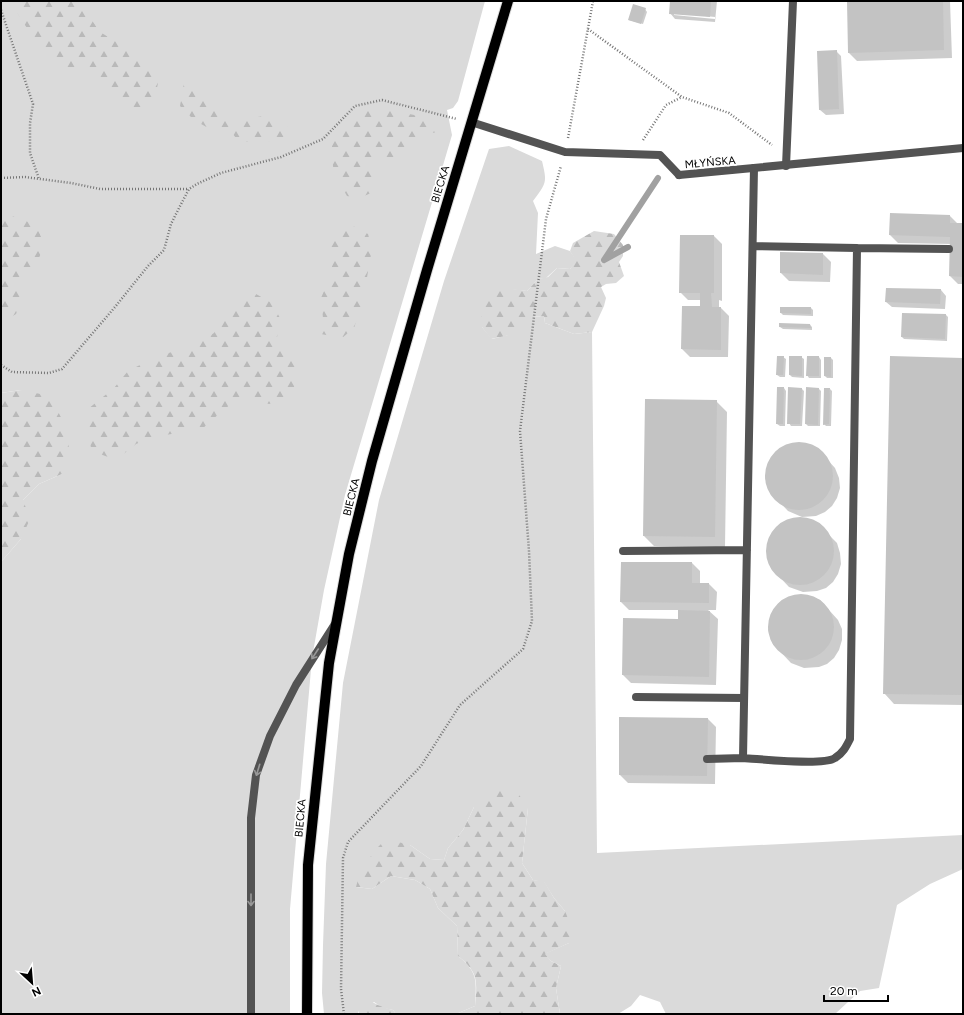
<svg xmlns="http://www.w3.org/2000/svg" width="964" height="1015" viewBox="0 0 964 1015" font-family="Figtree,sans-serif">
<defs>
<pattern id="forest-firs" width="22" height="20" patternUnits="userSpaceOnUse"><rect width="22" height="20" fill="#dadada"/><path d="M5 1l3.5 6h-7zM16 11l3.5 6h-7z" fill="#b9b9b9"/></pattern>
</defs>
<rect width="100%" height="100%" fill="#fff"/>
<path fill="#dadada" d="M1 1H485L458 101 453 108 447 110 452 135 345 495 324 590 312 658 290 909V1014H1V562L21 539 23 500 39 484 62 474 21 390 1 393Z
M509 146 542 161C547 182 547 183 533 201L538 213 536 254 555 246 570 251 577 261 570 269 557 268 546 278 538 279 527 291 508 289 482 327 492 339 508 335 532 317 544 316 545 323 574 334 592 332 597 853 963 835V869L930 884 897 905 879 988 860 991 835 1014H666L660 1002 640 995 631 1006 618 1014H560L556 988 561 966 551 961 544 954 569 943 565 911 554 898 544 882 533 880 522 863 528 808 474 807 463 830 448 848 444 860 430 859 410 845 356 887 372 889 391 876 415 880 430 889 438 908 457 926 458 956C479 973 476 981 475 1006L456 1014H396L393 1010 383 1008 374 1002 358 1012V1014H324L322 993 323 945 326 864 343 683 379 500 444 281 489 149Z"/>
<path fill="url(#forest-firs)" d="M15 1H87L84 9 100 32 128 49 153 62 158 83 153 107 123 110 106 88 88 68 73 74 39 47 18 14Z
M184 83 207 93 222 111 229 117 243 119 265 116 284 118 290 134 274 141 239 142 229 129H210L194 120 180 106Z
M380 108 419 116 438 123 437 132C424 134 413 143 400 149L397 160 387 166 381 161 376 159 368 167 373 177 376 191 359 198 347 196 334 173 331 152 333 140 342 127 359 113Z
M1 213 25 220 38 228 44 246 36 265 23 284 22 299 16 314 1 323Z
M351 225 368 234 372 249 363 300 354 328 342 338 321 334 323 318 321 298 327 284 334 259 327 244 333 231Z
M594 231 614 234 623 245V256L619 262 624 276 616 283 606 284 601 287 606 298 604 306 592 332 574 334 545 323 544 316 532 317 529 326 510 335 491 339 482 327 481 317 483 299 506 288 527 291 538 279 548 277 557 268 570 269 576 261 570 251 573 243Z
M256 294 272 303 281 320 277 337 282 348 294 359 298 380 288 398 269 404 241 396 221 412 202 429 153 437 136 444 116 460 92 451 86 429 88 409 114 388 128 371 154 358 198 343 214 333 224 316 235 304Z
M21 390 50 396 67 429 69 450 62 474 39 484 23 500 30 519 21 539 1 562V393Z
M500 788 517 792 528 808 522 863 533 880 544 881 554 898 565 911 572 929 573 936 569 943 545 954 551 961 561 966 556 988 560 1014H456L475 1006C477 981 479 973 458 956L457 926 438 908 430 889 415 880 391 876 372 889 356 887 360 872 376 849 386 839 410 845 430 859 444 860 448 848 463 830 474 807 486 794Z
M364 999C374 1002 382 1008 393 1010L396 1014H358Z"/>
<path fill="#0003" fill-rule="evenodd" d="M671 1H717L715 22 675 19 670 13ZM674 13 715 17V19L674 15Z
M848 1H950L952 58 857 61 849 53Z
M645 9 647 12 643 24 629 20Z
M836 51 841 56 844 114 826 115 820 110 818 52Z
M950 216 958 224H963V284H958L950 276 951 244 898 243 890 235Z
M714 236 722 244V301L719 300V308H721L729 316 728 357H690L682 349 701 307V300H688L680 292Z
M823 254 831 262 830 282 789 281 781 273Z
M941 290 946 296 945 309 892 307 886 302Z
M811 308 813 310V316L783 315 781 313Z
M903 314 946 315 948 317 947 341 904 339 902 337Z
M810 325 812 327V330L783 329 780 327Z
M783 357 786 359 785 377H780L777 375Z
M801 357 804 359V378L792 377 790 375Z
M819 357 821 360V378H809L807 375Z
M891 357 963 359V705L894 704 884 693Z
M831 358 833 360V378H827L825 376Z
M784 388 786 391 785 426H780L777 424Z
M801 388 804 391 802 426H791L789 423Z
M819 389 821 391 820 426H808L806 424Z
M830 389 832 391 831 426H826L824 424Z
M716 401 727 412 725 547 654 546 644 536Z
M803 443 817 448 835 468 839 478 840 488 837 498 832 506 825 512 816 516 802 517 788 511 770 492 765 478 768 464 776 451 789 444Z
M805 519 818 524 837 543 840 553 841 564 838 574 833 582 826 588 817 591 803 592 789 587 771 568 767 554 769 539 777 527 790 520Z
M692 563 700 571V584H709L717 592 716 610H708L718 619 716 685 631 683 623 675 624 619 679 620V610H629L621 602Z
M806 595 820 600 838 620 842 629V640L839 650 834 658 827 664 819 667 804 668 791 663 773 644 768 630 771 615 779 603 792 596Z
M708 719 716 727 715 784 628 783 620 775Z"/>
<g fill="none" stroke-linecap="round" stroke-linejoin="round">
<path stroke="#a1a1a1" stroke-width="6" d="M628 247 604 260 658 178"/>
</g>
<path fill="#c3c3c3" d="M670 1H711L710 17 669 14Z
M847 1H943L944 50 848 53Z
M633 4 646 8 641 24 628 20Z
M837 50 839 109 819 110 817 51Z
M890 213 950 215V223H963V277L949 276 950 237 889 235Z
M680 235H714V293H711L712 307H721V350L681 349 682 306H700V293H679Z
M780 252 823 253V275L780 273Z
M886 288 941 289 940 304 885 302Z
M780 307H811V314L780 313Z
M902 313 946 314 945 339 901 337Z
M779 323 810 324 811 328 779 327Z
M777 356H784L783 375H776Z
M789 356H802V376L789 375Z
M807 356H819V376H806Z
M890 356 963 358 962 695 883 694Z
M824 357H831V377L824 376Z
M777 387H784L783 424H776Z
M788 387 802 388 800 424H787Z
M806 387 819 388 818 425 805 424Z
M824 388H830L829 424 823 425Z
M645 399 717 400 715 537 643 536Z
M765 476a34 34 0 1 1 68 0a34 34 0 1 1-68 0Z
M766 551a34 34 0 1 1 68 0a34 34 0 1 1-68 0Z
M621 562H692V583H709V603L620 602Z
M768 627a33 33 0 1 1 66 0a33 33 0 1 1-66 0Z
M678 610 710 611 709 677 622 675 623 618 678 619Z
M619 717 708 718 707 776 619 775Z"/>
<g fill="none" stroke-linecap="round" stroke-linejoin="round">
<g stroke="#dbdbdb" stroke-width="12">
<path id="primary" d="M307 1014 308 865 329 663 349 554 372 461 427 270 508 1"/>
</g>
<path stroke="#757575" stroke-width="2.5" stroke-dasharray="1 2" stroke-linecap="butt" d="M1 10 33 104 30 123V153L39 179
M588 29 682 97 729 113 772 145
M568 138 593 1
M643 140 666 105 682 97
M1 178 25 177 71 183 100 189H189
M1 365 12 372 49 373 62 369 115 307 148 266 164 250 171 224 179 208 189 189 197 184 221 173 281 157 323 139 355 106 382 100 457 119
M344 1014 341 989 343 858 348 842 421 766 460 705 523 649 532 621 529 551 520 431 546 219 561 166"/>
<path stroke="#535353" stroke-width="8" d="M471 122 565 152 660 155 679 175
M786 166 793 1
M753 246 857 248 850 739C846 747 843 753 835 758 823 766 761 759 743 758L754 168
M857 248 949 249
M623 551 747 550
M636 697 744 698
M707 759 743 758
M251 1014V818L256 775 270 736 296 685 335 624"/>
<path stroke="#535353" stroke-width="8" d="M679 175 963 148"/>
<use href="#primary" stroke="#000" stroke-width="10"/>
</g>
<defs><path id="oneway-shaft" d="M-6 0H5M1.5-3L5.5 0L1.5 3" fill="none" stroke-width="1.6" stroke-linecap="round" stroke-linejoin="round"/></defs>
<g stroke="#989898">
<use href="#oneway-shaft" transform="translate(315 654) rotate(123)"/>
<use href="#oneway-shaft" transform="translate(258 770) rotate(107)"/>
<use href="#oneway-shaft" transform="translate(251 900) rotate(90)"/>
</g>
<g text-anchor="middle" stroke-width="3.5" stroke-linejoin="round" paint-order="stroke">
<g font-size="11" fill="#000" stroke="#fff">
<text transform="translate(710 162) rotate(-5)" y="4">MŁYŃSKA</text>
<text transform="translate(440 184) rotate(-73)" y="4">BIECKA</text>
<text transform="translate(351 497) rotate(-76)" y="4">BIECKA</text>
<text transform="translate(300 818) rotate(-85)" y="4">BIECKA</text>
</g>
</g>
<rect width="964" height="1015" fill="none" stroke="#000000" stroke-width="4"/>
<g transform="translate(32 983) rotate(154)" stroke="#ffffff" stroke-width="3" paint-order="stroke">
<path d="M0-3L7 15L0 10L-7 15Z" fill="#000000"/>
<text y="-6" font-size="11" font-weight="bold" text-anchor="middle" fill="#000000">N</text>
</g>
<path d="M824 995v6h64v-6" fill="none" stroke="#000000" stroke-width="2"/>
<text x="830" y="995" font-size="12" fill="#000000" stroke="#ffffff" stroke-width="3" paint-order="stroke">20 m</text>
</svg>
